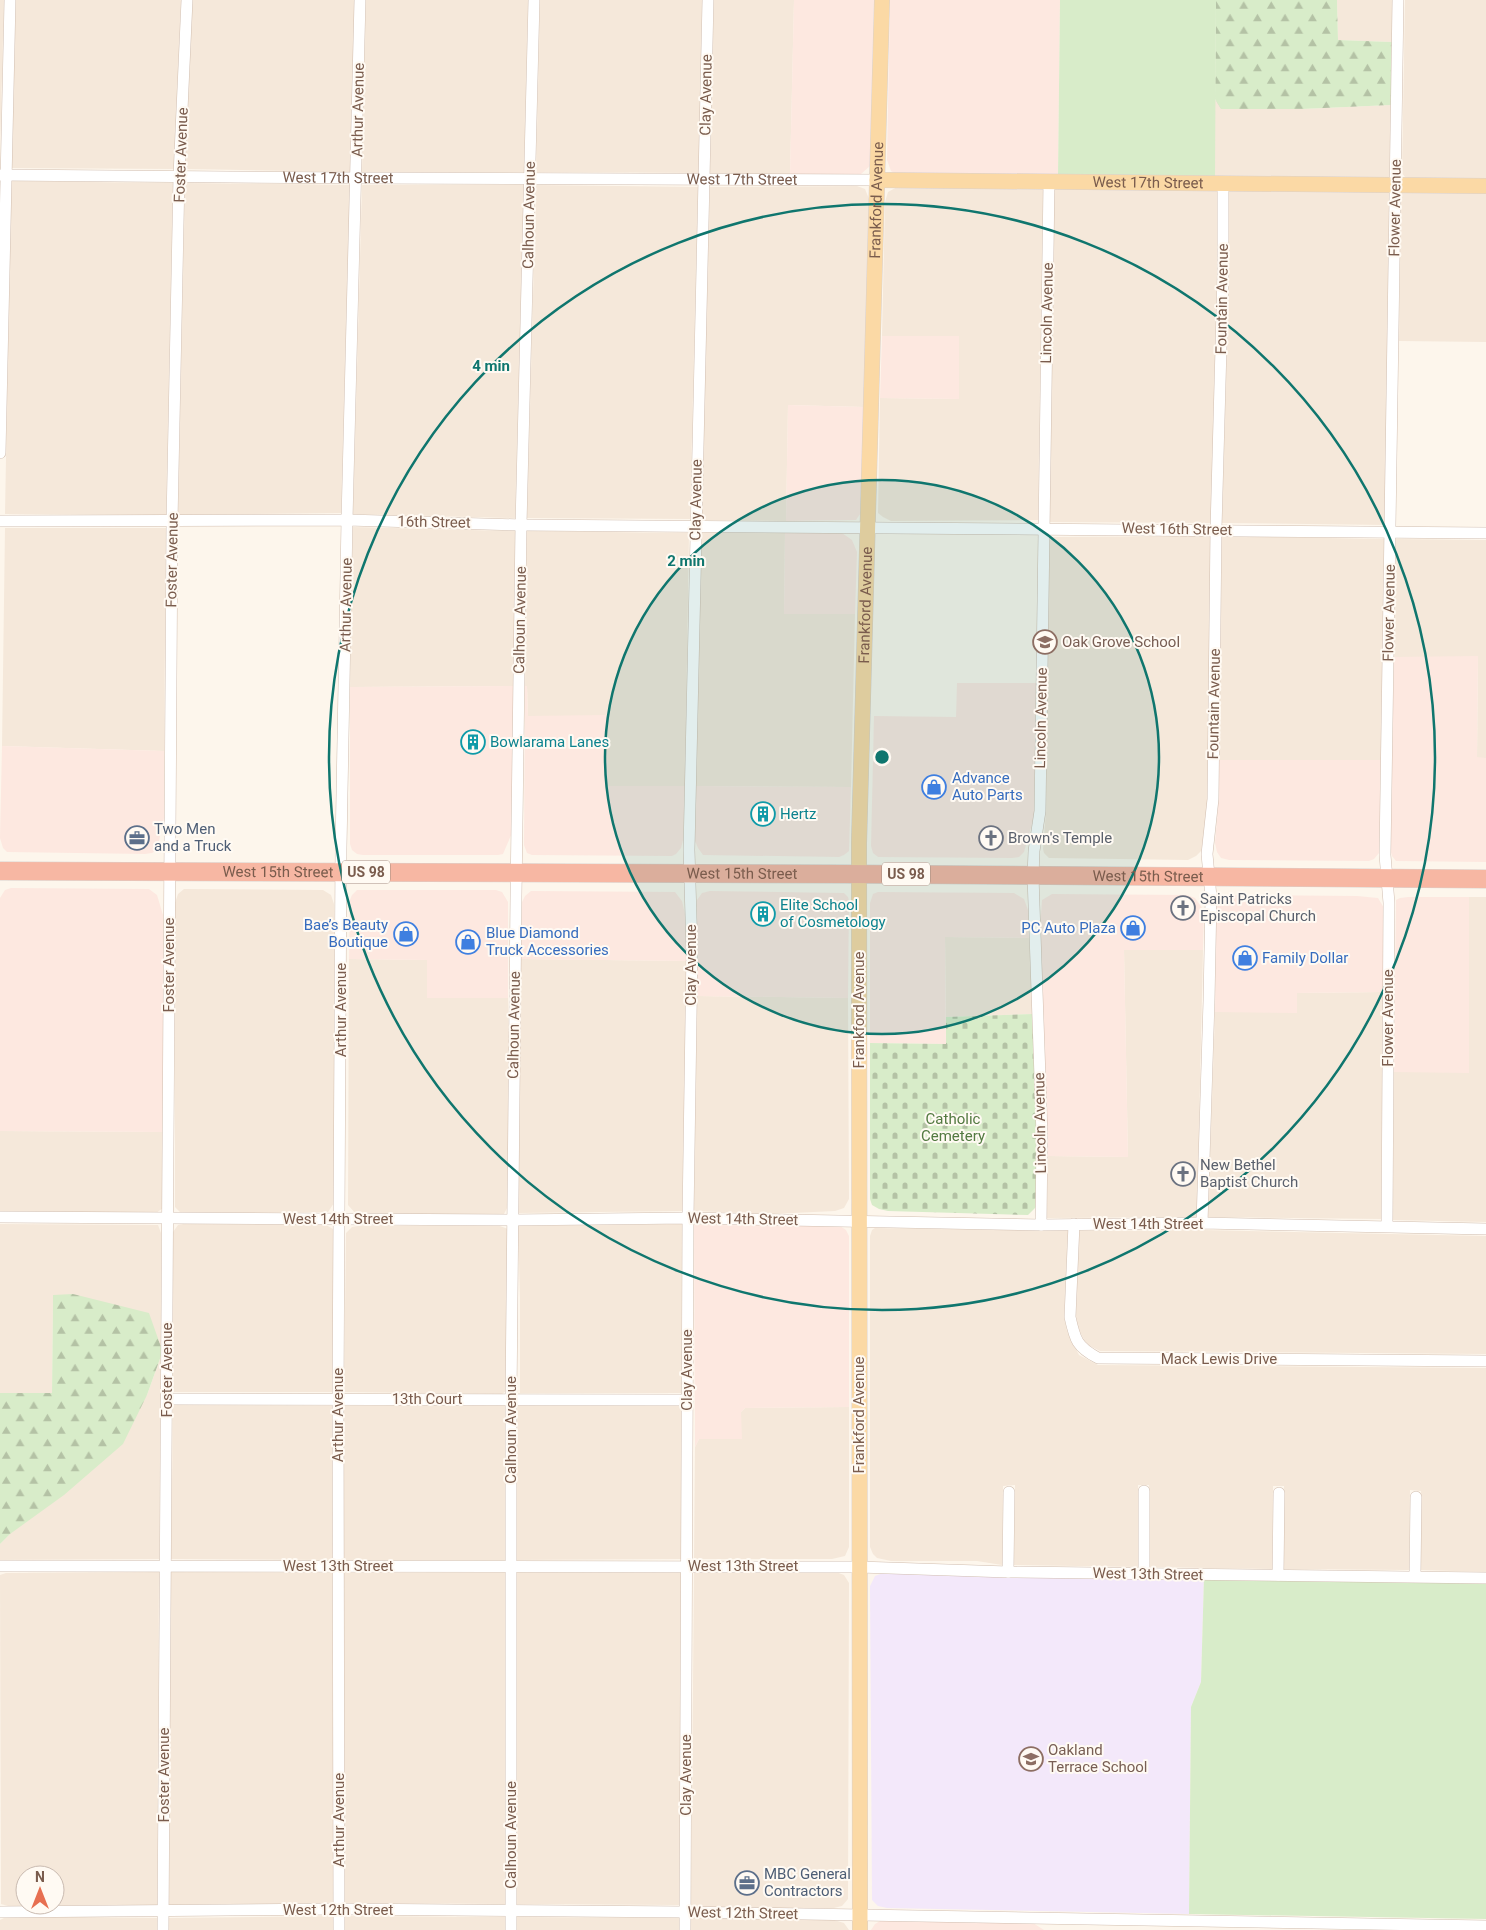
<svg xmlns="http://www.w3.org/2000/svg" width="1486" height="1930" viewBox="0 0 1486 1930" font-family="Roboto,sans-serif">
<defs>
<pattern id="forest-firs" width="22" height="20" patternUnits="userSpaceOnUse" patternTransform="scale(1.25)"><rect width="22" height="20" fill="#d8ecc9"/><path d="M5 1l3.5 6h-7zM16 11l3.5 6h-7z" fill="#b4c2a5"/></pattern>
<pattern id="cemetery-stones" width="16" height="16" patternUnits="userSpaceOnUse" patternTransform="scale(1.25)"><rect width="16" height="16" fill="#d8ecc9"/><path d="M2 7V4a2 2 0 0 1 4 0v3zM10 15v-3a2 2 0 0 1 4 0v3z" fill="#b4c2a5"/></pattern>
</defs>
<rect width="100%" height="100%" fill="#fdf6ec"/>
<path fill="#f5e8da" fill-rule="evenodd" d="M0 0H4L0 151Z
M16 0H181L174 169 11 168Z
M192 0H355L350 172 185 169Z
M366 0H528L524 172H362Z
M540 0H702L699 173 536 172Z
M714 0H794L790 174 710 173Z
M1337 0H1392V42L1338 40Z
M1405 0H1486V178H1411L1405 177 1402 173Z
M1215 99 1221 109H1302L1391 105 1389 178 1215 176Z
M11 181 173 183 166 515 5 514Z
M185 183 350 185 341 513 178 515Z
M362 185H524L515 518 353 514Z
M536 185 698 187 690 519 527 518Z
M857 186 865 189 869 199 864 407 788 405 786 521 701 520 710 187Z
M897 187 1043 188 1038 520 891 521 883 517 878 513 880 398 959 399V336H882L885 202 888 192Z
M1054 188 1217 190V275L1211 523 1049 522Z
M1229 190 1389 192 1385 525 1222 523 1229 275Z
M1401 192 1486 193V342L1399 341Z
M353 527 515 531 514 686 350 687Z
M5 528H166L164 751 2 746Z
M527 531 689 533 685 786H608L528 716 527 687 525 686Z
M785 532 784 614H855L851 787 696 786 701 533Z
M1210 536 1211 642 1209 745 1207 817 1201 851 1196 856 1188 860 1049 858 1044 853 1043 849 1046 811 1049 537Z
M1222 536 1384 539 1381 760H1219Z
M1396 539 1486 540V758H1477L1478 657H1394Z
M184 889 323 890 331 895 334 904V1203L328 1212 181 1213 175 1207V903L178 894Z
M1469 897H1486V1222L1393 1220 1394 1072H1469Z
M945 937 1029 938 1033 1014 946 1017Z
M1124 950H1203L1197 1217 1047 1218 1048 1156 1128 1157Z
M349 959 427 960V998H508L509 1204 504 1214H356L348 1205Z
M521 959 687 961 682 1211 518 1213Z
M1383 992 1381 1219 1208 1217 1215 1012H1296L1297 993Z
M697 996 848 998 849 1199 844 1208 835 1211 771 1214 694 1211Z
M0 1131 164 1132 163 1208 156 1213 2 1212 0 1211Z
M0 1224 158 1225 161 1233V1347L53 1295 52 1393H0Z
M183 1224 326 1225 333 1229V1392H173V1232L178 1225Z
M682 1224 681 1393H520V1298L518 1226Z
M358 1226H500L508 1229 506 1391 502 1394 344 1392 346 1233 352 1227Z
M875 1228 1068 1231 1064 1317 1067 1331 1079 1355 1098 1365 1486 1368V1572L1421 1570V1491L1410 1490 1409 1570 1284 1569V1486H1273L1272 1569 1149 1567V1485H1138V1567L1014 1565 1015 1485 1003 1486 1002 1565 977 1561H891L877 1558 873 1554 870 1547V1236L872 1230Z
M1202 1230 1486 1236V1354L1100 1351 1086 1344 1078 1328 1076 1316 1079 1231Z
M161 1356 159 1559 0 1560V1544L147 1395Z
M173 1405 333 1406 332 1560 171 1559Z
M344 1406H505V1560H344Z
M517 1406H681L682 1559 517 1560Z
M849 1407V1547L845 1556 832 1559H694L695 1447 699 1439H741V1412L745 1408Z
M159 1572 157 1905 8 1906 1 1904 0 1575 6 1573ZM25 1875H55V1905H25Z
M171 1572 332 1573 334 1903 169 1905Z
M836 1572 844 1575 849 1583 848 1899 842 1906 834 1908H705L691 1905 694 1573Z
M344 1573H505V1904L345 1903Z
M517 1573H682L679 1905 517 1904Z
M8 1916 157 1918V1930H0V1920Z
M334 1916V1930H169V1918Z
M345 1916 505 1917V1930H345Z
M517 1917 679 1918V1930H517Z
M691 1918 834 1920 844 1923 849 1930H691Z"/>
<path fill="#fde8e0" d="M794 0H874L870 166 861 174H790Z
M890 0H1060L1058 175 896 174 891 171 887 160Z
M882 336H959V399L880 398Z
M788 405 864 407 860 514 856 520 786 521Z
M785 532 842 533 852 540 857 552 855 614H784Z
M1478 656 1477 757 1486 758V862L1396 861 1392 856 1390 849 1394 657Z
M957 683H1036L1034 817 1024 852 1019 857 1012 858 878 857 873 853 871 846 874 716 956 717Z
M514 686 512 833 503 854 498 855H363L357 854 352 850 350 844V687Z
M525 686H527L528 716 606 715 608 786H685L683 840 681 848 676 854 672 856 532 855 527 853 524 845Z
M2 746 164 751V818L157 850 152 853 145 854 7 852 3 848 0 838Z
M1219 760H1381L1379 853 1374 859 1369 861 1229 860 1221 858 1217 852 1215 843 1218 807Z
M696 786 851 787 849 851 844 855 839 857 703 855 698 848 695 841Z
M11 888 149 889 157 895 163 915 164 1132 0 1131V898L5 890Z
M357 890H496L502 892 508 902V998H427V960L349 959 350 900 352 895Z
M531 891 675 892 682 901 687 923V961L521 959 522 902 525 896Z
M710 891 844 893 848 897 849 901 848 998 697 996V900L702 893Z
M878 892 1014 893 1024 899 1028 910 1029 938 945 937 946 1044 870 1043V903L873 894Z
M1052 894 1187 895 1195 898 1204 911 1203 950H1124L1128 1157 1048 1156 1040 929 1042 900Z
M1223 895 1357 896 1378 898 1384 908 1383 992 1297 993V1013L1215 1012 1216 905 1219 897Z
M1408 897H1469V1073L1394 1072 1396 900 1400 898Z
M694 1225 840 1226 846 1230 849 1236V1407L745 1408 741 1412 742 1439H699L695 1447Z
M880 1921 1033 1923 1044 1930H871L875 1924Z"/>
<path fill="#f3e8fa" d="M883 1573 1204 1577 1201 1682 1191 1707 1189 1914 887 1908 878 1906 872 1900 870 1586 875 1576Z"/>
<path fill="url(#forest-firs)" d="M1216 0H1337L1338 40 1392 42 1391 105 1302 109H1221L1215 99Z
M73 1294 149 1313 161 1347V1356L147 1395 123 1444 64 1495 10 1534 0 1544V1393H52L53 1295Z"/>
<path fill="url(#cemetery-stones)" d="M1033 1014 1035 1046 1037 1206 1028 1215 888 1211 879 1209 872 1205 870 1199V1043L946 1044V1017Z"/>
<path fill="#d8ecc9" d="M1060 0H1216L1215 176 1058 175Z
M1204 1577 1486 1581V1919L1189 1914 1191 1707 1201 1682Z"/>
<g fill="none" stroke-linecap="round" stroke-linejoin="round">
<g stroke="#d1beb0" stroke-width="12">
<g id="minor">
<path id="s1" d="M0 175 356 178 877 180"/>
<path d="M0 453 10 0"/>
<path d="M0 521 347 520 521 525 1486 533"/>
<path d="M0 1217 512 1220 688 1218 1041 1225 1202 1223 1486 1229"/>
<path d="M1202 1223 1209 1001 1211 897 1207 854 1213 799 1216 529 1223 275V183"/>
<path d="M1074 1224 1070 1317C1075 1340 1077 1347 1098 1358L1486 1361"/>
<path d="M1041 1225 1042 1135 1033 876 1034 851 1040 811 1049 182"/>
<path d="M1387 1226 1389 903 1385 855 1398 0"/>
<path d="M167 1399 687 1400"/>
<path d="M0 1566 859 1567 1008 1572 1486 1578"/>
<path d="M1008 1572 1009 1492"/>
<path d="M1144 1573V1491"/>
<path d="M1278 1575 1279 1493"/>
<path d="M1415 1576 1416 1497"/>
<path d="M0 1912 339 1909 685 1912 1486 1926"/>
<path d="M163 1930 172 522 179 176 187 0"/>
<path d="M339 1930 338 1399 341 848 347 520 360 0"/>
<path d="M511 1930V1399L516 897 521 525 534 0"/>
<path d="M685 1930 688 1218 692 951 689 850 708 0"/>
</g>
</g>
<g stroke="#dad1cd" stroke-width="16">
<g id="major">
<path id="s2" d="M877 180 1486 186"/>
<path id="s3" d="M860 1930 859 843 882 0"/>
</g>
</g>
<g stroke="#dad1cd" stroke-width="19">
<g id="highway">
<path id="s4" d="M0 871 845 874 1486 879"/>
</g>
</g>
<use href="#minor" stroke="#fff" stroke-width="11"/>
<use href="#major" stroke="#fbd9a5" stroke-width="15"/>
<use href="#highway" stroke="#f7b7a3" stroke-width="18"/>
</g>
<circle cx="882" cy="757" r="277" fill="#0f766e" fill-opacity=".12"/>
<g fill="none" stroke="#0f766e" stroke-width="2.5">
<circle cx="882" cy="757" r="277"/>
<circle cx="882" cy="757" r="553"/>
</g>
<defs>
<g id="school-ring" transform="scale(1.25)"><circle r="9.5" fill="#fffaf3" stroke="#8d6e63" stroke-width="1.5"/><path d="M0-5L7-2L0 1L-7-2ZM-4 1L0 2.5L4 1V4Q0 6-4 4Z" fill="#8d6e63"/></g>
<g id="building-ring" transform="scale(1.25)"><circle r="9.5" fill="#fffaf3" stroke="#0f9aa8" stroke-width="1.5"/><path d="M-4-6H4V6H1V3H-1V6H-4ZM-2.5-4.3h1.7v1.8h-1.7ZM.8-4.3h1.7v1.8H.8ZM-2.5-1h1.7V.8h-1.7ZM.8-1h1.7V.8H.8Z" fill="#0f9aa8"/></g>
<g id="shop-ring" transform="scale(1.25)"><circle r="9.5" fill="#fffaf3" stroke="#3f7fe0" stroke-width="1.5"/><path d="M-5-2.5h2.3a2.7 3.5 0 0 1 5.4 0H5L5.5 6h-11ZM-1.5-2.5h3a1.5 2.3 0 0 0-3 0Z" fill="#3f7fe0"/></g>
<g id="office-ring" transform="scale(1.25)"><circle r="9.5" fill="#fffaf3" stroke="#5c6f8a" stroke-width="1.5"/><path d="M-6-3h4V-5.5h4V-3h4V5H-6ZM-1-4.5V-3h2v-1.5ZM-6 0V1H6V0Z" fill="#5c6f8a"/></g>
<g id="church-ring" transform="scale(1.25)"><circle r="9.5" fill="#fffaf3" stroke="#6b7280" stroke-width="1.5"/><path d="M-1.2-6h2.4v3.5h3.3v2.4h-3.3V6h-2.4V-.1h-3.3v-2.4h3.3Z" fill="#6b7280"/></g>
</defs>
<g fill-rule="evenodd">
<use href="#school-ring" x="1045" y="642"/>
<use href="#building-ring" x="473" y="742"/>
<use href="#shop-ring" x="934" y="787"/>
<use href="#building-ring" x="763" y="814"/>
<use href="#office-ring" x="137" y="838"/>
<use href="#church-ring" x="991" y="838"/>
<use href="#church-ring" x="1183" y="908"/>
<use href="#building-ring" x="763" y="914"/>
<use href="#shop-ring" x="1133" y="928"/>
<use href="#shop-ring" x="406" y="934"/>
<use href="#shop-ring" x="468" y="942"/>
<use href="#shop-ring" x="1245" y="958"/>
<use href="#church-ring" x="1183" y="1174"/>
<use href="#school-ring" x="1031" y="1759"/>
<use href="#office-ring" x="747" y="1883"/>
</g>
<g text-anchor="middle" stroke-width="4" stroke-linejoin="round" paint-order="stroke">
<g fill="#fffaf3" stroke="#a28b7f" stroke-width="1">
<rect x="342" y="860.5" width="48" height="23" rx="4"/>
<rect x="882" y="862.5" width="48" height="23" rx="4"/>
</g>
<g font-size="14" font-weight="bold" fill="#7a5c4d">
<text x="366" y="877">US 98</text>
<text x="906" y="879">US 98</text>
</g>
<g font-size="15" fill="#7a5c4d" stroke="#fffaf3">
<text transform="translate(706 95) rotate(-89)" y="5">Clay Avenue</text>
<text transform="translate(358 110) rotate(-89)" y="5">Arthur Avenue</text>
<text transform="translate(181 155) rotate(-88)" y="5">Foster Avenue</text>
<text dy="5" stroke="none"><textPath href="#s1" startOffset="338">West 17th Street</textPath></text>
<text dy="5" stroke="none"><textPath href="#s1" startOffset="742">West 17th Street</textPath></text>
<text dy="5" stroke="none"><textPath href="#s2" startOffset="271">West 17th Street</textPath></text>
<text dy="5" stroke="none"><textPath href="#s3" startOffset="1730">Frankford Avenue</textPath></text>
<text transform="translate(1395 208) rotate(-89)" y="5">Flower Avenue</text>
<text transform="translate(529 215) rotate(-89)" y="5">Calhoun Avenue</text>
<text transform="translate(1222 299) rotate(-89)" y="5">Fountain Avenue</text>
<text transform="translate(1047 313) rotate(-89)" y="5">Lincoln Avenue</text>
<text transform="translate(696 500) rotate(-89)" y="5">Clay Avenue</text>
<text transform="translate(434 522) rotate(1)" y="5">16th Street</text>
<text transform="translate(1177 529) rotate(1)" y="5">West 16th Street</text>
<text transform="translate(172 560) rotate(-89)" y="5">Foster Avenue</text>
<text transform="translate(346 605) rotate(-89)" y="5">Arthur Avenue</text>
<text dy="5" stroke="none"><textPath href="#s3" startOffset="1325">Frankford Avenue</textPath></text>
<text transform="translate(1389 613) rotate(-89)" y="5">Flower Avenue</text>
<text transform="translate(520 620) rotate(-89)" y="5">Calhoun Avenue</text>
<text transform="translate(1214 704) rotate(-89)" y="5">Fountain Avenue</text>
<text transform="translate(1041 718) rotate(-89)" y="5">Lincoln Avenue</text>
<text dy="5" stroke="none"><textPath href="#s4" startOffset="278">West 15th Street</textPath></text>
<text dy="5" stroke="none"><textPath href="#s4" startOffset="742">West 15th Street</textPath></text>
<text dy="5" stroke="none"><textPath href="#s4" startOffset="1148">West 15th Street</textPath></text>
<text transform="translate(169 965) rotate(-90)" y="5">Foster Avenue</text>
<text transform="translate(691 965) rotate(-90)" y="5">Clay Avenue</text>
<text transform="translate(341 1010) rotate(-90)" y="5">Arthur Avenue</text>
<text transform="translate(859 1010) rotate(-90)" y="5">Frankford Avenue</text>
<text transform="translate(1388 1018) rotate(-90)" y="5">Flower Avenue</text>
<text transform="translate(514 1025) rotate(-89)" y="5">Calhoun Avenue</text>
<text transform="translate(1040 1123) rotate(-91)" y="5">Lincoln Avenue</text>
<text x="338" y="1224">West 14th Street</text>
<text transform="translate(743 1219) rotate(1)" y="5">West 14th Street</text>
<text x="1148" y="1229">West 14th Street</text>
<text x="1219" y="1364">Mack Lewis Drive</text>
<text transform="translate(167 1370) rotate(-90)" y="5">Foster Avenue</text>
<text transform="translate(687 1370) rotate(-90)" y="5">Clay Avenue</text>
<text x="427" y="1404">13th Court</text>
<text transform="translate(338 1415) rotate(-90)" y="5">Arthur Avenue</text>
<text transform="translate(859 1415) rotate(-90)" y="5">Frankford Avenue</text>
<text transform="translate(511 1430) rotate(-90)" y="5">Calhoun Avenue</text>
<text x="338" y="1571">West 13th Street</text>
<text x="743" y="1571">West 13th Street</text>
<text transform="translate(1148 1574) rotate(1)" y="5">West 13th Street</text>
<text transform="translate(164 1775) rotate(-90)" y="5">Foster Avenue</text>
<text transform="translate(686 1775) rotate(-90)" y="5">Clay Avenue</text>
<text transform="translate(339 1820) rotate(-90)" y="5">Arthur Avenue</text>
<text transform="translate(511 1835) rotate(-90)" y="5">Calhoun Avenue</text>
<text x="338" y="1915">West 12th Street</text>
<text transform="translate(743 1913) rotate(1)" y="5">West 12th Street</text>
</g>
<g font-size="15" fill="#785e54" stroke="#fffaf3" text-anchor="start">
<text x="1062" y="647">Oak Grove School</text>
<text x="1048" y="1755">Oakland<tspan x="1048" dy="17">Terrace School</tspan></text>
</g>
<g font-size="15" fill="#0d838f" stroke="#fffaf3" text-anchor="start">
<text x="490" y="747">Bowlarama Lanes</text>
<text x="780" y="819">Hertz</text>
<text x="780" y="910">Elite School<tspan x="780" dy="17">of Cosmetology</tspan></text>
</g>
<g font-size="15" fill="#366cbe" stroke="#fffaf3" text-anchor="start">
<text x="952" y="783">Advance<tspan x="952" dy="17">Auto Parts</tspan></text>
<text x="388" y="930" text-anchor="end">Bae’s Beauty<tspan x="388" dy="17">Boutique</tspan></text>
<text x="1116" y="933" text-anchor="end">PC Auto Plaza</text>
<text x="486" y="938">Blue Diamond<tspan x="486" dy="17">Truck Accessories</tspan></text>
<text x="1262" y="963">Family Dollar</text>
</g>
<g font-size="15" fill="#4e5e75" stroke="#fffaf3" text-anchor="start">
<text x="154" y="834">Two Men<tspan x="154" dy="17">and a Truck</tspan></text>
<text x="764" y="1879">MBC General<tspan x="764" dy="17">Contractors</tspan></text>
</g>
<g font-size="15" fill="#5b616d" stroke="#fffaf3" text-anchor="start">
<text x="1008" y="843">Brown's Temple</text>
<text x="1200" y="904">Saint Patricks<tspan x="1200" dy="17">Episcopal Church</tspan></text>
<text x="1200" y="1170">New Bethel<tspan x="1200" dy="17">Baptist Church</tspan></text>
</g>
<g font-size="15" fill="#537a41" stroke="#fffaf3">
<text x="953" y="1124">Catholic<tspan x="953" dy="17">Cemetery</tspan></text>
</g>
</g>
<circle cx="882" cy="757" r="8" fill="#0f766e" stroke="#fffaf3" stroke-width="2.5"/>
<g font-size="15" text-anchor="middle" font-weight="bold" fill="#0f766e" stroke="#fffaf3" stroke-width="4" stroke-linejoin="round" paint-order="stroke">
<text x="491" y="371">4 min</text>
<text x="686" y="566">2 min</text>
</g>
<g transform="translate(40 1890)"><circle r="24" fill="#fffaf3" stroke="#cabbb1"/>
<path d="M0-4L9 19L0 12L-9 19Z" fill="#e76f51"/>
<text y="-8" font-size="14" font-weight="bold" text-anchor="middle" fill="#7a5c4d">N</text>
</g>
</svg>
